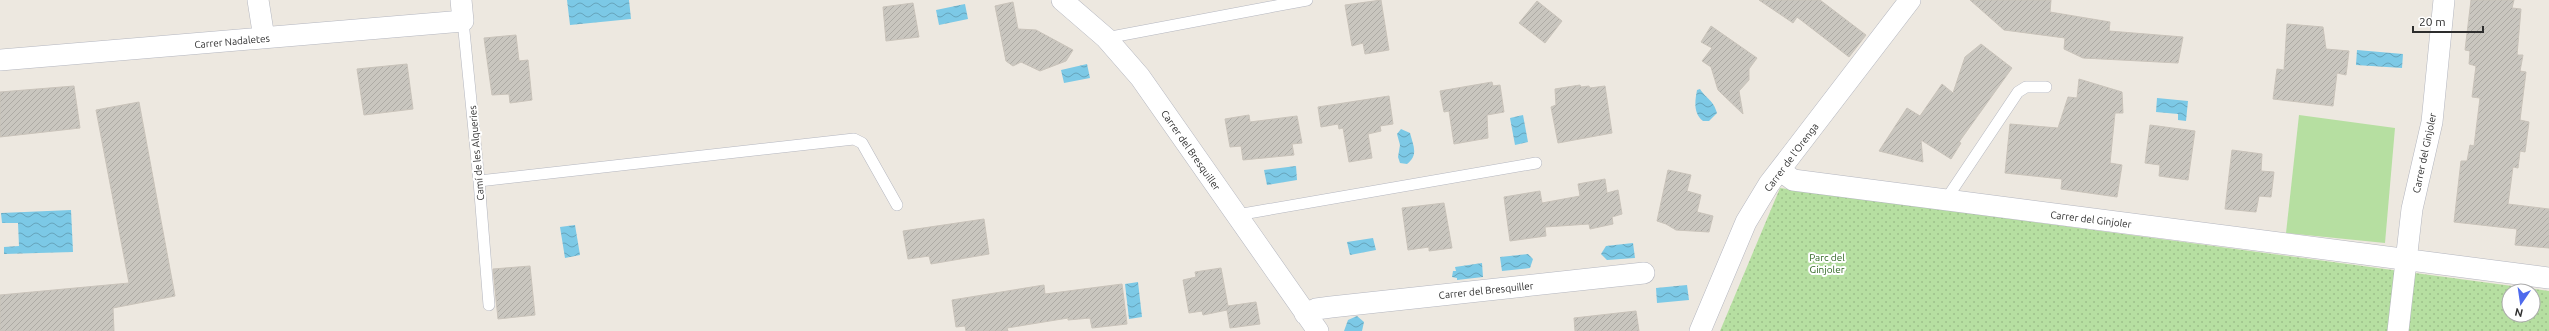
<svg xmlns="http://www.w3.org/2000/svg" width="2549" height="331" viewBox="0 0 2549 331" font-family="Ubuntu,sans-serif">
<defs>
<pattern id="park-dots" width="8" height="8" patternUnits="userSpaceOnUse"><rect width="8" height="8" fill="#b6dfa1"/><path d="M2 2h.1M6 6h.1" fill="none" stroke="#9dc08b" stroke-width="1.8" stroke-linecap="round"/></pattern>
<pattern id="water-waves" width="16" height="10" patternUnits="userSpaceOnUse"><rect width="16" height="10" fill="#7cc9e6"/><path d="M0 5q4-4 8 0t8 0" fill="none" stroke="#66a4bb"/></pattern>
<pattern id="building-hatch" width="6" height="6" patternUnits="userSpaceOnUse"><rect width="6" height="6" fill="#c9c6bf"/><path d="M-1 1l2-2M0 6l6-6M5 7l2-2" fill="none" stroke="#adaaa4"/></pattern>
</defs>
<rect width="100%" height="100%" fill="#ede8e0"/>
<path fill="#b6dfa1" d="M2299 115 2395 128 2385 243 2286 233Z"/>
<path fill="url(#park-dots)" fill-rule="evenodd" d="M1780 188 2549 291V331H1720ZM2509 291H2533V315H2509Z"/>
<path fill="url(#water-waves)" d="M567 0H629L631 19 570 25Z
M965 4 968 19 939 25 936 10Z
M2357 50 2403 54 2402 68 2356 65Z
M1087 64 1090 78 1064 83 1061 70Z
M1700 89C1707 100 1713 99 1717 113L1709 121H1703C1693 113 1695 101 1697 90Z
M2157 98 2188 101 2186 121 2178 120V114L2156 112Z
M1523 115 1528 142 1515 145 1510 118Z
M1401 129 1410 133C1413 145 1419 155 1407 164L1400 163 1398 157 1400 145 1397 134Z
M1296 166 1297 180 1267 185 1264 170Z
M71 210 73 252 4 254V247L19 246 18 223H2L1 213Z
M575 225 580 255 565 258 560 227Z
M1373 238 1376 250 1350 255 1347 242Z
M1633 243 1635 258 1607 260 1601 254 1606 246Z
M1528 254 1533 259 1530 268 1502 271 1500 257Z
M1482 263 1483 277 1457 280V278L1452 277 1453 271H1456L1455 267Z
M1138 282 1142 317 1129 319 1125 284Z
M1687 285 1689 300 1657 303 1656 288Z
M1357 316 1364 322 1362 331H1344L1348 320Z"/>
<path fill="url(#building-hatch)" stroke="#c9c3ba" d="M1381 0 1389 50 1365 54 1363 43 1352 46 1345 5Z
M1759 0H1820L1866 35 1849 57 1797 17 1793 23Z
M1970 0H2051L2050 12 2110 22 2109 31 2183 37 2178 63 2083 58 2064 49 2065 38 2004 30Z
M2471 0H2514L2512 8 2521 9 2517 55H2523L2520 71 2526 72 2520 120 2529 122 2525 152 2520 151 2518 168 2513 167 2508 204 2549 209V248L2515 245 2517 229 2454 222 2461 161H2467L2470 145 2474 146 2480 98 2472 97 2476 66 2469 64 2470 51 2465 50Z
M1537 1 1562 21 1545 43 1519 23Z
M1013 2 1018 29 1036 30 1073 50 1066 61 1040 71 1021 62 1013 66 1006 61 995 6Z
M913 3 919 37 886 41 883 7Z
M2287 24 2323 27 2326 49 2349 51 2346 75 2337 73 2333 106 2273 99 2277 69 2284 70Z
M1711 26 1757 58 1749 69V80L1739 91 1743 114 1718 90 1711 67 1702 61 1712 48 1701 42Z
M516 35 519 61 528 60 532 100 510 103 509 94 492 95 484 38Z
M1981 44 2012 68 1959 142 1961 143 1951 159 1921 140 1923 162 1879 151 1907 108 1920 116 1942 84 1953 93 1965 57Z
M407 64 413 109 364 115 357 69Z
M2079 79 2122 92 2123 113H2115L2110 163 2122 165 2117 197 2061 189 2062 179 2005 173 2010 124 2058 128 2068 97 2077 98Z
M1492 82 1493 86 1500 85 1504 112 1487 115 1488 138 1454 144 1449 111 1444 112 1440 91Z
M1580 85 1581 87 1589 86 1590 88 1605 86 1612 133 1558 143 1551 107 1556 105 1555 89Z
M74 86 80 128 0 137V92Z
M1389 96 1393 124 1380 126 1381 131 1368 134 1372 158 1349 162 1343 128 1339 129 1338 124 1321 127 1318 107Z
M139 102 175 296 113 308 114 331H0V295L129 283 96 110Z
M1249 115 1250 122 1297 116 1302 143 1292 144 1294 155 1243 160 1241 146 1230 147 1225 119Z
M2150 125 2195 131 2188 180 2159 176 2160 165 2145 163Z
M2232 150 2262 154 2261 171 2274 172 2271 197 2259 196 2256 212 2225 209Z
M1668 170 1691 175 1687 191 1701 195 1697 212 1713 216 1709 232 1676 230 1666 224 1657 221Z
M1605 179 1607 193 1618 190 1622 214 1612 217 1613 224 1590 229 1589 224 1545 227 1546 236 1510 241 1504 197 1540 191 1542 203 1580 196 1578 184Z
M1444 203 1452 248 1429 251V247L1408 250 1402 208Z
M984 219 989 254 931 264 929 256 908 259 903 231Z
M530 266 535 315 498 319 493 269Z
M1221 268 1228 306 1256 302 1260 324 1230 328 1227 310 1203 315 1202 311 1189 313 1183 280 1196 277 1195 272Z
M1122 284 1127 324 1092 328 1090 318 1068 320V318L1007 328 1008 331H966L965 326 956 327 952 300 1044 285 1045 294Z
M1636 311 1639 331H1575L1574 318Z"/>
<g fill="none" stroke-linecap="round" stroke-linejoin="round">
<g stroke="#b4b6bf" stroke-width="12">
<path id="service" d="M463 21 479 181 489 305
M1106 38 1307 0
M479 181 854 139 862 143 897 205
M1945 201 2018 92 2026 87H2046
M1237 215 1536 163"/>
</g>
<g stroke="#b4b6bf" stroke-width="22">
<path id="minor" d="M258 0 264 38
M1062 0 1106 38 1140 77 1318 331
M0 60 463 21 461 0
M1780 170 1793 180 2549 278
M1305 314 1316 309 1331 307 1644 273
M1700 331 1746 222 1769 184 1910 0
M2398 331 2412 209 2432 122 2444 0"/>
</g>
<use href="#service" stroke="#fff" stroke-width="11"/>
<use href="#minor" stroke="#fff" stroke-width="21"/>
</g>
<g text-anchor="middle" stroke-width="4" stroke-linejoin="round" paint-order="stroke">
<g font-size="10" fill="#2d2d2d" stroke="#fff">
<text transform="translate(232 41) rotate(-5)" y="4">Carrer Nadaletes</text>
<text transform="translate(1191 150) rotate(55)" y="4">Carrer del Bresquiller</text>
<text transform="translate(476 153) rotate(-95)" y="4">Camí de les Alqueries</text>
<text transform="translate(2424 153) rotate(-78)" y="4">Carrer del Ginjoler</text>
<text transform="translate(1791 157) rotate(-53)" y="4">Carrer de l'Orenga</text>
<text transform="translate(2091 219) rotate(7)" y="4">Carrer del Ginjoler</text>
<text transform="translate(1486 290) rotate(-6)" y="4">Carrer del Bresquiller</text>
</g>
<g font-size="10" fill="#2e6621" stroke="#fff">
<text x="1827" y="261">Parc del<tspan x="1827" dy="12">Ginjoler</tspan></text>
</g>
</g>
<g transform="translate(2521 303) rotate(193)"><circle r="19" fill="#ffffff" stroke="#ababab"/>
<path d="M0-3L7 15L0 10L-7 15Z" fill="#4e6aed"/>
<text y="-6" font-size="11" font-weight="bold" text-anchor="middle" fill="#2d2d2d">N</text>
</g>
<path d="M2413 26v6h70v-6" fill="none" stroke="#2d2d2d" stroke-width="2"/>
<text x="2419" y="26" font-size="12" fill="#2d2d2d" stroke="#ffffff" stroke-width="3" paint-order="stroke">20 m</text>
</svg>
